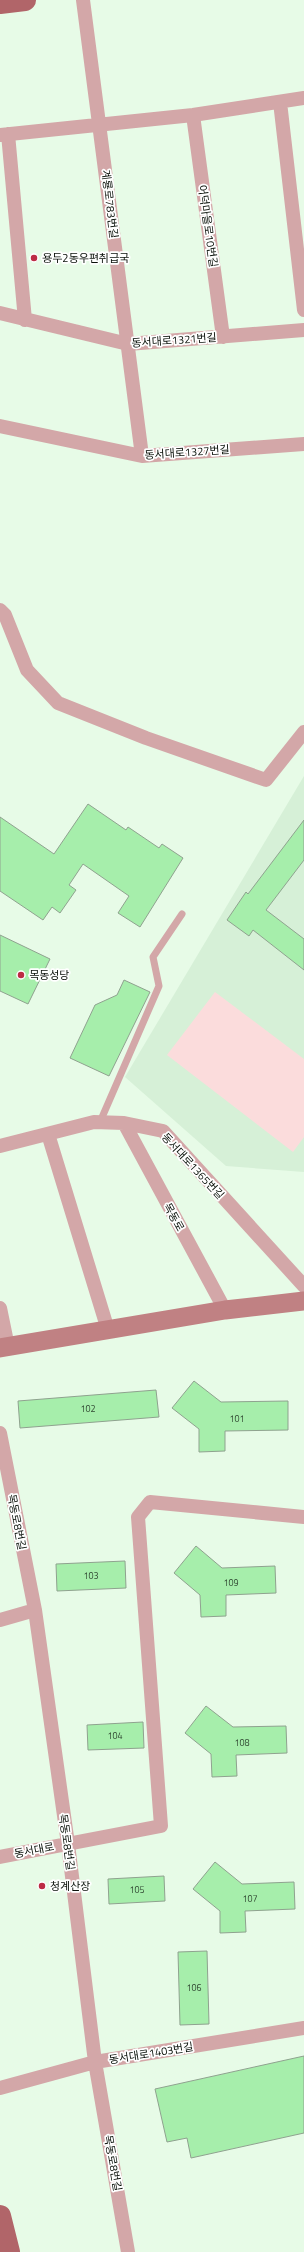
<svg xmlns="http://www.w3.org/2000/svg" width="304" height="2252" viewBox="0 0 304 2252" font-family="'Titillium Web','Noto Sans KR',sans-serif">
<rect width="100%" height="100%" fill="#e7fbe7"/>
<path fill="#d6f0d7" d="M304 776V1172L226 1166 125 1077Z"/>
<path fill="#fbdcdc" d="M215 992 304 1059V1137L293 1152 167 1055Z"/>
<path fill="#a6eeab" stroke="#8fa28f" d="M88 804 126 830 128 827 159 848 162 844 183 858 140 927 118 913 129 896 83 864 69 885 76 890 60 913 52 907 43 920 0 891V817L54 854Z
M304 820V860L266 910 304 939V970L253 930 249 936 227 920 246 892 248 894Z
M0 935 50 959 28 1004 0 991Z
M124 980 150 992 109 1076 70 1058 95 1005 117 995Z
M194 1381 221 1402 288 1401V1430L225 1431V1451L199 1452V1429L172 1408Z
M156 1390 159 1417 20 1428 18 1401Z
M196 1546 222 1568 275 1566 276 1593 226 1595V1616L201 1617 200 1595 174 1573Z
M125 1561 126 1588 57 1591 56 1564Z
M206 1706 233 1727 286 1726 287 1753 236 1755 237 1776 212 1777 211 1754 185 1733Z
M143 1722 144 1748 88 1750 87 1725Z
M215 1862 242 1884 294 1882 295 1909 245 1911 246 1932 220 1933V1911L193 1889Z
M164 1876 165 1901 109 1904 108 1879Z
M207 1951 209 2024 180 2025 178 1952Z
M304 2056V2133L191 2158 187 2138 167 2142 155 2089Z"/>
<g fill="none" stroke-linecap="round" stroke-linejoin="round">
<path stroke="#d3a7a8" stroke-width="7" d="M100 1122 159 986 153 957 182 914"/>
<path stroke="#d3a7a8" stroke-width="14" d="M83 0 142 456
M280 102 304 310
M193 115 223 337
M8 134 25 320
M0 135 193 115 304 98
M0 313 128 344 304 330
M0 426 142 456 304 444
M0 610 5 615 27 670 58 703 146 738 266 780 304 732
M124 1123 225 1310
M48 1134 108 1330
M0 1146 94 1122 124 1123 163 1131 304 1286
M0 1308 8 1347
M0 1433 35 1610 68 1844 95 2062 128 2252
M0 1620 35 1610
M0 1857 161 1826 138 1517 150 1502 304 1517
M0 2088 95 2062 304 2028"/>
<path stroke="#c08183" stroke-width="19" d="M0 1348 225 1310 304 1301"/>
<path stroke="#b16569" stroke-width="22" d="M0 3 25 0
M0 2216 9 2252"/>
</g>
<g fill="#bc2b44" stroke="#fff" stroke-width="1.5">
<circle cx="34" cy="258" r="4"/>
<circle cx="21" cy="975" r="4"/>
<circle cx="42" cy="1886" r="4"/>
</g>
<g text-anchor="middle" stroke-width="3.5" stroke-linejoin="round" paint-order="stroke">
<g font-size="9" fill="#304832">
<text x="88" y="1412">102</text>
<text x="237" y="1422">101</text>
<text x="91" y="1579">103</text>
<text x="231" y="1586">109</text>
<text x="115" y="1739">104</text>
<text x="242" y="1746">108</text>
<text x="137" y="1893">105</text>
<text x="250" y="1902">107</text>
<text x="194" y="1991">106</text>
</g>
<g font-size="11" fill="#091009" stroke="#fff">
<text transform="translate(110 204) rotate(83)" y="4">계룡로783번길</text>
<text transform="translate(208 226) rotate(82)" y="4">어덕마을로10번길</text>
<text transform="translate(174 340) rotate(-4)" y="4">동서대로1321번길</text>
<text transform="translate(187 452) rotate(-4)" y="4">동서대로1327번길</text>
<text transform="translate(193 1166) rotate(47)" y="4">동서대로1365번길</text>
<text transform="translate(174 1217) rotate(61)" y="4">목동로</text>
<text transform="translate(17 1522) rotate(79)" y="4">목동로8번길</text>
<text transform="translate(67 1842) rotate(82)" y="4">목동로8번길</text>
<text transform="translate(34 1850) rotate(-11)" y="4">동서대로</text>
<text transform="translate(151 2053) rotate(-9)" y="4">동서대로1403번길</text>
<text transform="translate(113 2163) rotate(80)" y="4">목동로8번길</text>
</g>
<g font-size="11" fill="#091009" stroke="#fff" text-anchor="start">
<text x="42" y="262">용두2동우편취급국</text>
<text x="29" y="979">목동성당</text>
<text x="50" y="1890">청계산장</text>
</g>
</g>
</svg>
